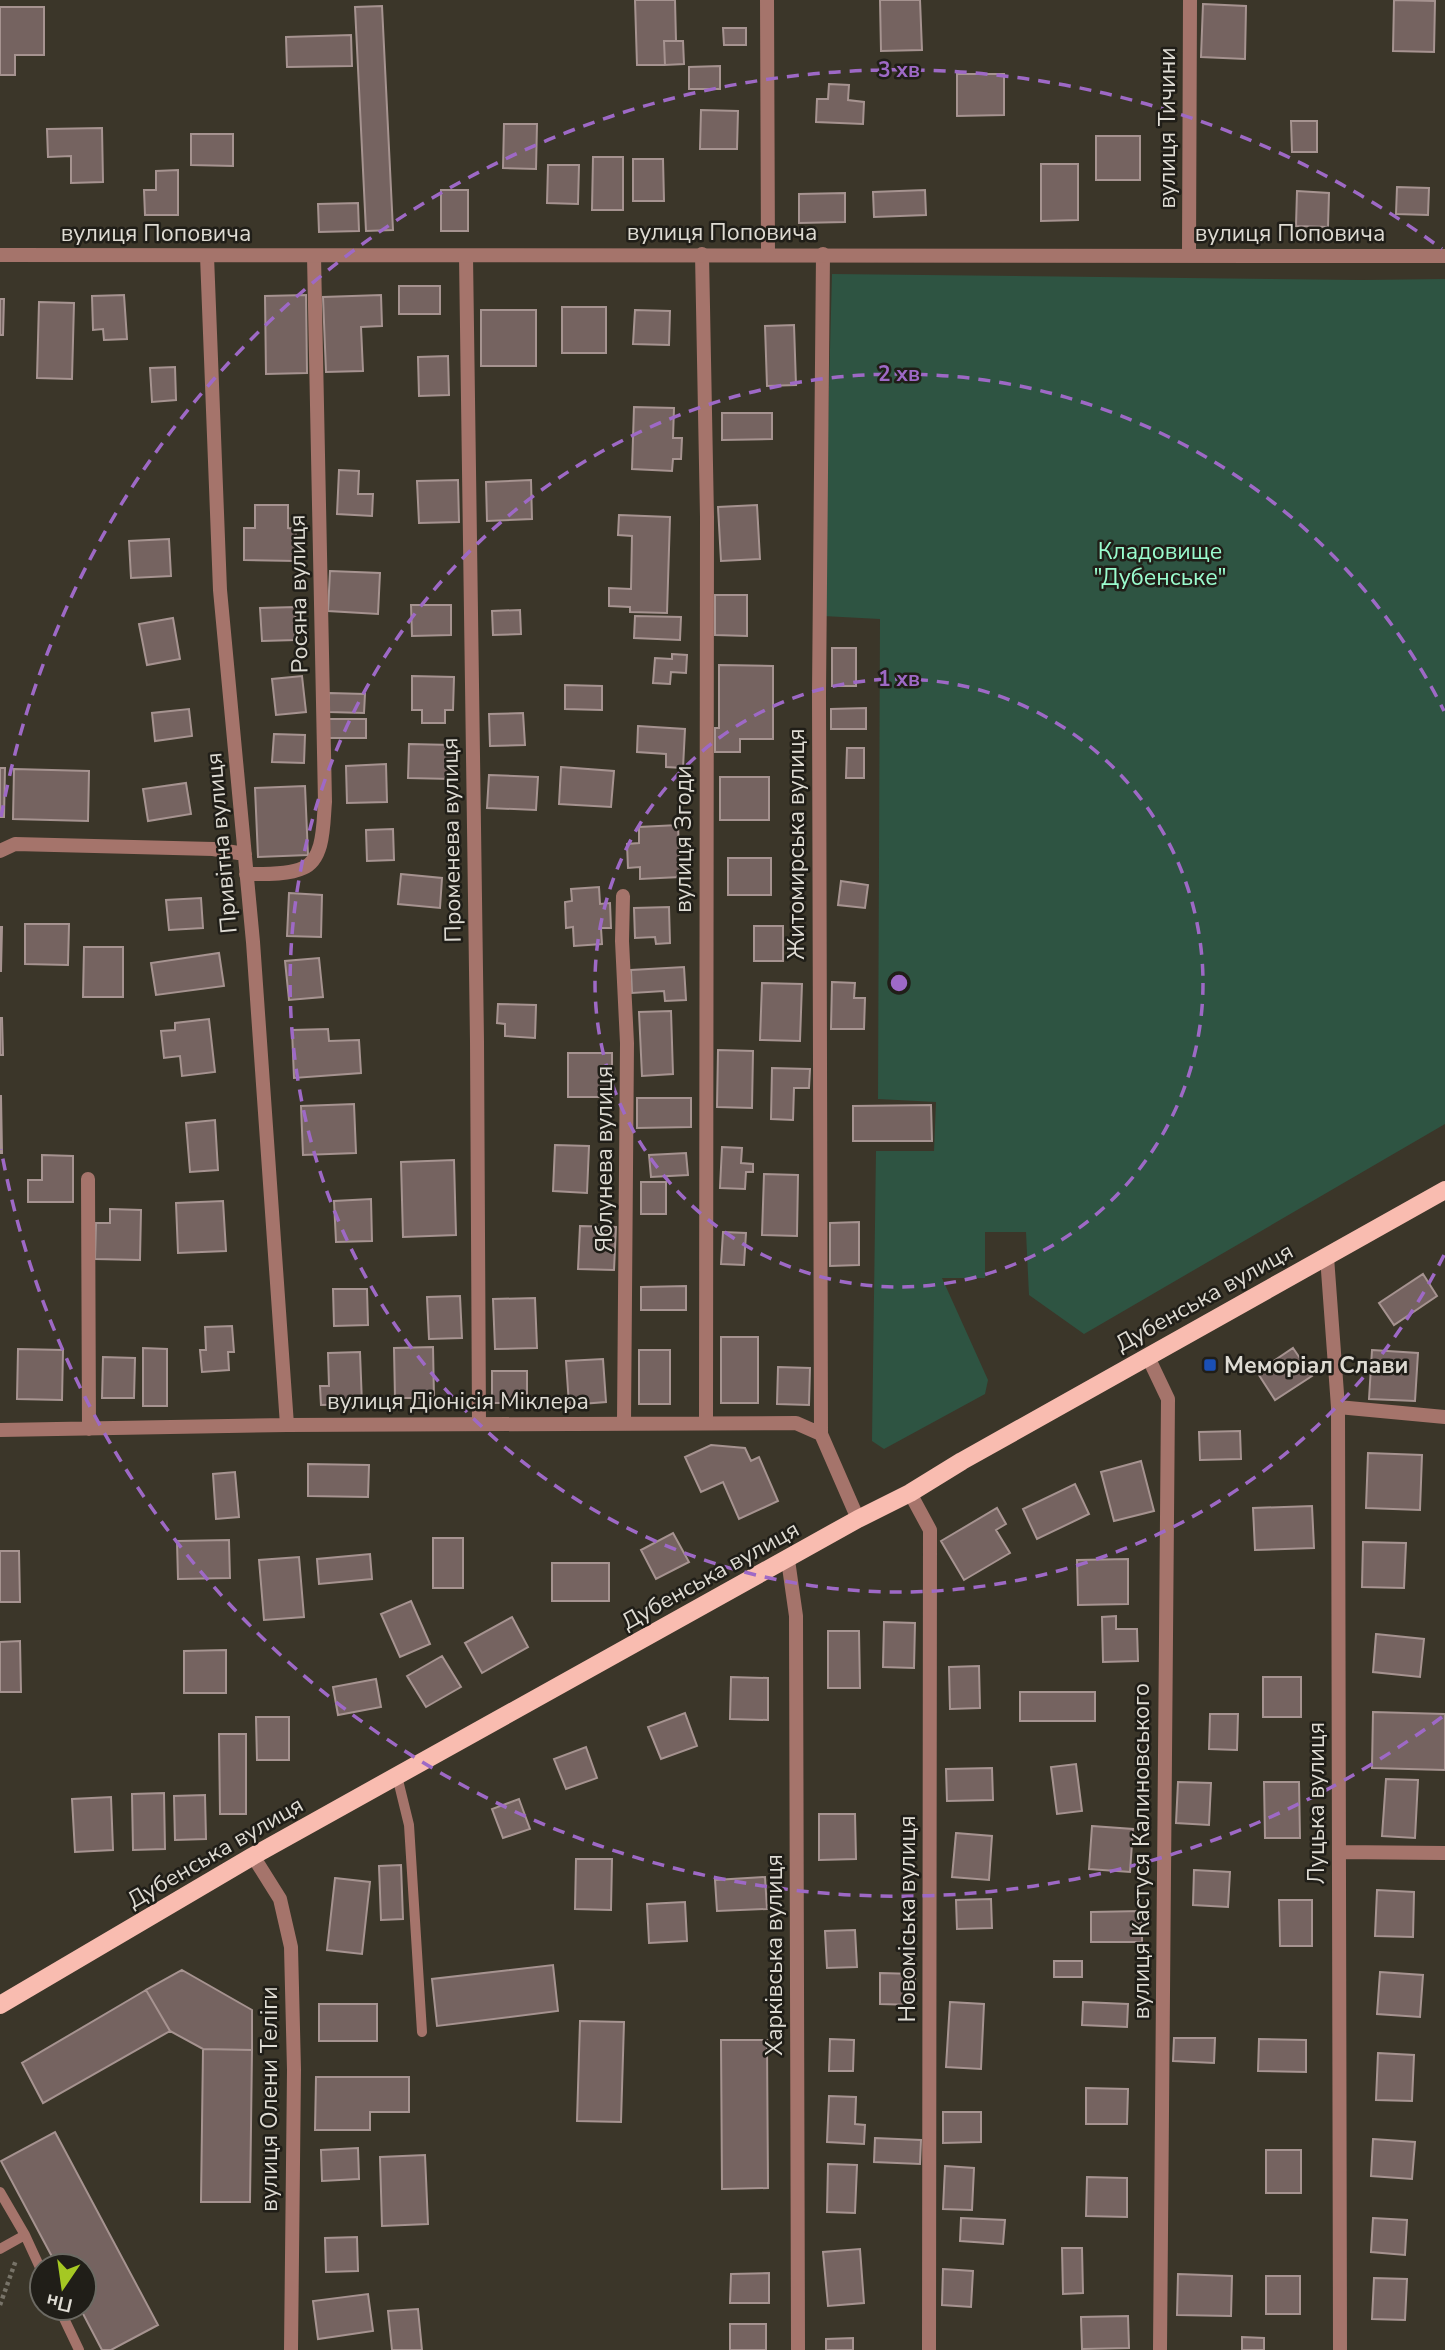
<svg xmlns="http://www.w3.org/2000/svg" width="1445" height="2350" viewBox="0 0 1445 2350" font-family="'Nunito Sans',sans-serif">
<rect width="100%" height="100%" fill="#3b3629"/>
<path fill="#2e5442" d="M832 274 1361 280 1445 279V1124L1084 1334 1029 1295 1026 1232H985V1278H942L988 1380 985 1394 884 1449 872 1441 876 1151H934L936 1102 878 1099 880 619 823 616Z"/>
<path fill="#756360" stroke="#a69390" stroke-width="2" d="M635 0H675L676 41H664L665 65H637Z
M880 0H920L922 50 881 51Z
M1394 0 1435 1 1434 52 1393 51Z
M1203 4 1246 6 1245 59 1201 57Z
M382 6 393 230 366 231 355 7Z
M0 7H44V55H15V75H0Z
M723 28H746V45H724Z
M351 35 352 66 287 67 286 37Z
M664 41H683L684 64 665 65Z
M720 66V89H689V67Z
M957 74H1004V115L957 116Z
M829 84 849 85 848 100 864 102 863 124 816 122 817 99H828Z
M701 110 738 111 737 149H700Z
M1291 121H1317V152H1292Z
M504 124H537L536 169 503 168Z
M102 128 103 182 71 183V156L48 157 47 129Z
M191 134H233V166L191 165Z
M1096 136H1140V180H1096Z
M593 157H623V210H592Z
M633 159H663L664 201H633Z
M1041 164H1078V220L1041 221Z
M548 165H579L578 204 547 203Z
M178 170V215H145L144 190H156V171Z
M1397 187 1429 188 1428 215 1396 214Z
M441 190H468V231H441Z
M925 190 926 215 874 217 873 192Z
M1297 191 1329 193 1328 227 1296 226Z
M845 193V222L799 223V194Z
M358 203 359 231 319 232 318 204Z
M399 286H440V314H399Z
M124 295 127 339 104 340 103 329 93 330 92 296Z
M306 295 307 373 266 374 265 296Z
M381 295 382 326 361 327 363 371 326 372 323 297Z
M0 299H4L3 335H0Z
M39 302 74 303 72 379 37 378Z
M562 307H606V353H562Z
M481 310H536V366H481Z
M635 310 670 311 669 345 633 344Z
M794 325 796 385 767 386 765 326Z
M448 356 449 395 419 396 418 357Z
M175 367 176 400 152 402 150 368Z
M634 407 674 408 673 438H682L681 459H673L672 471 632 469Z
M722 413H772V439L722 440Z
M339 470 359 471 358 494H373L372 516 337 514Z
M458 480 459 522 419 523 417 481Z
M531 480 532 519 487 521 486 482Z
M255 505H288V528L296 529V561L244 560V528H255Z
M757 505 760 559 721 561 718 507Z
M619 515 670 517 667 613 630 612V607L609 606V588L631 589 632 536 618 535Z
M169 539 171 576 131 578 129 541Z
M330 571 380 573 378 614 328 611Z
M715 595H747V636L715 635Z
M411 605H451V635L412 636Z
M295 607 296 640 262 641 260 608Z
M520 610 521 634 493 635 492 611Z
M635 616 681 617 680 640 634 638Z
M173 618 180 659 147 665 139 624Z
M832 648H856V686H832Z
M672 654 687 655 686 673 671 672 670 684 653 683 655 658 672 659Z
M719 665 773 666V739H740V752H715V728H719Z
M302 676 306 712 276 715 272 679Z
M412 676 454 677 453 710H445V723H422V710H412Z
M565 685 602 686V710L565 709Z
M329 693 365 694 364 713 329 712Z
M866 708V729H831V709Z
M189 709 192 736 155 741 152 713Z
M523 713 525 745 490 746 489 714Z
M329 719H366V738H329Z
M638 726 685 729 683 768 666 767V754L637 752Z
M274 734 305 735 304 763 272 762Z
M409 744 453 745 452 779 408 778Z
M847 748H864V778H846Z
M386 764 387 802 347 803 346 766Z
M561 767 614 771 611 807 559 804Z
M0 768H5L4 817H0Z
M14 769 89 771 88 821 13 819Z
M489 775 538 777 536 810 487 808Z
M720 777H769V820H720Z
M186 783 191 814 148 821 143 789Z
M305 786 308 855 258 857 255 788Z
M678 825 680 877 640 879V867L628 868 627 844 639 843V827Z
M393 829 394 860 367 861 366 830Z
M728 858H771V895H728Z
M401 874 442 878 440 908 398 904Z
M841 881 868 885 865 908 838 905Z
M599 887 600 904 610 903 611 928H601L602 944 574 946 573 927 566 928 565 902 572 901 571 889Z
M289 893 322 895 321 937 287 936Z
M201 898 203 928 169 930 166 900Z
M669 907 670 943 656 944 655 937 635 938 634 908Z
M25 924H69L68 965 25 964Z
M754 926H783V961H754Z
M0 927H2L1 971H0Z
M84 947H123V997H83Z
M219 953 224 986 156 995 151 963Z
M319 958 323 997 289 1000 285 961Z
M684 967 686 1000 665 1001 664 991 632 993 631 970Z
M832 982 855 983 854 998H865L864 1029H831Z
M762 983 802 984 800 1041 760 1040Z
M498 1004 536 1005 535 1038 505 1036V1024L497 1023Z
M671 1011 673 1074 642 1076 639 1012Z
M0 1018H2L3 1055H0Z
M209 1019 215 1072 182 1076 180 1056 164 1058 161 1031 175 1030V1023Z
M328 1029 329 1041 359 1040 361 1073 294 1078 292 1030Z
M718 1050 753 1051 752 1108 717 1107Z
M568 1053H612V1097H568Z
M772 1068 810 1069 809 1088H794L793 1120 771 1119Z
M0 1096H1L2 1153H0Z
M637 1098H691V1127L637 1128Z
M354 1104 356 1153 303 1155 301 1106Z
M931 1105 932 1141H853V1106Z
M215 1120 218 1170 190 1172 186 1123Z
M555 1145 589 1146 587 1193 553 1191Z
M722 1147 742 1148 741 1163 753 1164V1172H746L745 1189 720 1188Z
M686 1153 688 1175 651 1177 649 1155Z
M42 1155 73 1156V1202H28V1180H42Z
M454 1160 456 1235 403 1237 401 1162Z
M764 1174 798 1175 797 1236 762 1235Z
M641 1182H666V1214H641Z
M371 1199 372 1241 336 1242 334 1201Z
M223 1201 226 1251 178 1253 176 1203Z
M110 1209 141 1210 140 1260 95 1259 96 1223H110Z
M859 1222V1265L830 1266V1223Z
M580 1226 616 1227 614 1270 578 1269Z
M723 1232 746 1233 744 1265 721 1264Z
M1423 1274 1437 1296 1394 1325 1379 1303Z
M686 1286V1310H641V1287Z
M333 1289H367L368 1325 334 1326Z
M460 1296 462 1338 429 1339 427 1297Z
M535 1298 537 1348 495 1349 493 1299Z
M232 1326 234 1352H228L229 1370 202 1372 200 1350H206L205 1327Z
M721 1337H758V1403H721Z
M433 1347 434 1398H395L394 1348Z
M143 1348 167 1349V1406H143Z
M1293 1348 1312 1376 1275 1400 1257 1372Z
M18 1349 63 1350 62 1400 17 1399Z
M639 1350H670V1404H639Z
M1372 1350 1418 1353 1415 1401 1369 1399Z
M360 1352 362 1404 321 1405 320 1386H329L328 1353Z
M103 1357 135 1358 134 1398H102Z
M603 1359 606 1402 569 1405 566 1361Z
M778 1367 810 1368 809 1405 777 1404Z
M492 1371H527V1403H492Z
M1240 1431 1241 1459 1200 1460 1199 1432Z
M711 1445 745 1448 751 1461 759 1457 778 1501 739 1519 723 1482 701 1492 685 1457Z
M1368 1453 1422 1455 1420 1510 1366 1508Z
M1141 1461 1154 1511 1114 1521 1101 1472Z
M308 1464 369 1465 368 1497 308 1496Z
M235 1472 239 1517 216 1519 213 1474Z
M1075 1484 1089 1514 1037 1539 1023 1509Z
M1312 1506 1314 1548 1255 1550 1253 1508Z
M997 1508 1006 1524 996 1530 1010 1553 964 1580 941 1541Z
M673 1533 689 1562 656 1579 641 1550Z
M433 1538H463V1588H433Z
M229 1540 230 1578 178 1579 177 1541Z
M1363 1542 1406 1543 1404 1588 1362 1587Z
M0 1551H19L20 1602H0Z
M370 1554 372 1579 319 1584 317 1559Z
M299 1557 304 1617 264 1620 259 1560Z
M1128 1559V1604L1078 1605 1077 1560Z
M552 1563H609V1601H552Z
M411 1601 430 1644 400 1657 381 1614Z
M1116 1616V1629H1137L1138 1661 1103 1662 1102 1617Z
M512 1617 528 1647 482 1673 465 1643Z
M884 1622 915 1623 914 1668 883 1667Z
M828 1631H859L860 1688H828Z
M1376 1634 1424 1639 1420 1677 1373 1672Z
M20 1641 21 1692H0V1642Z
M226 1650V1693H184V1651Z
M442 1656 461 1687 426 1707 407 1676Z
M979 1666 980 1708 950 1709 949 1667Z
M731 1677 768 1678V1720L730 1719Z
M1263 1677H1301V1717H1263Z
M376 1679 381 1707 338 1715 333 1687Z
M1020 1692H1095V1721H1020Z
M1373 1712 1445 1714V1770L1372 1768Z
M685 1713 697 1746 661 1759 648 1727Z
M1210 1714H1238L1237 1750 1209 1749Z
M256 1717H289V1760H257Z
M219 1734H246V1814H220Z
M586 1747 597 1778 566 1789 554 1759Z
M1076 1764 1082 1811 1057 1814 1051 1767Z
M992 1768 993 1800 947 1801 946 1769Z
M1386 1779 1418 1780 1415 1838 1382 1836Z
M1178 1782 1211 1783 1209 1825 1176 1823Z
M1264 1782H1299L1300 1838H1265Z
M164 1793 165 1849 133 1850 132 1794Z
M205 1795 206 1839 175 1840 174 1796Z
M111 1797 113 1850 75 1852 72 1799Z
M519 1799 530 1829 503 1838 492 1809Z
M819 1814H855L856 1859 819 1860Z
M1092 1826 1133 1829 1130 1872 1089 1869Z
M956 1833 992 1836 989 1880 952 1877Z
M576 1859H612L611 1910 575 1909Z
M401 1865 403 1919 381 1920 379 1866Z
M1194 1870 1230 1872 1228 1907 1193 1905Z
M765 1877 767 1909 717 1911 715 1880Z
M335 1878 370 1882 362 1954 327 1950Z
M1377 1890 1414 1892 1413 1937 1375 1936Z
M991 1899 992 1928 957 1929 956 1900Z
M1279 1900H1312V1946H1280Z
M685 1902 687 1941 649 1943 647 1904Z
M1142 1911V1942H1091V1912Z
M855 1930 857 1967 827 1968 825 1931Z
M1054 1961H1082V1977H1054Z
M553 1965 558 2011 437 2026 432 1979Z
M182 1970 252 2010V2050L203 2049 170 2031 146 1990Z
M1380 1972 1423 1975 1420 2017 1377 2014Z
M880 1973 915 1974 914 2005 880 2004Z
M146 1990 170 2031 43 2103 22 2063Z
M950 2002 984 2004 981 2069 946 2067Z
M1083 2002 1128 2004 1127 2027 1082 2025Z
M319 2004H377V2041H319Z
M580 2021 624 2022 621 2122 577 2121Z
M1174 2038H1215L1214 2063 1173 2061Z
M830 2039 854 2040 853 2071H829Z
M1259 2039 1306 2040V2072L1258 2071Z
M721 2040H767L768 2188 722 2189Z
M203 2049 252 2050 250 2202H201Z
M1378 2053 1414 2055 1412 2101 1376 2100Z
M316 2077H409V2112H370V2130H315Z
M1086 2088 1128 2089 1127 2124H1086Z
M829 2096 856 2097 855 2124 865 2125 864 2144 827 2142Z
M943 2112H981V2142L943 2143Z
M55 2132 158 2325 111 2350H102L80 2308H84V2266H57L1 2161Z
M875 2138 921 2140 920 2164 874 2162Z
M1373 2139 1415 2142 1412 2179 1371 2176Z
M358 2148 359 2179 322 2181 321 2150Z
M1266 2150H1301V2193H1266Z
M425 2155 428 2224 382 2226 380 2157Z
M828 2164 857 2165 855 2213 827 2212Z
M945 2166 974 2168 972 2210 943 2209Z
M1087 2177 1127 2178V2217L1086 2216Z
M961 2218 1005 2220 1003 2244 960 2241Z
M1373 2218 1407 2220 1405 2255 1371 2252Z
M357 2237 358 2271 326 2272 325 2238Z
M1062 2248H1082L1083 2293 1063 2294Z
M860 2249 864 2303 828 2306 823 2252Z
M943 2269 973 2271 971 2307 942 2305Z
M769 2273V2303H730L731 2274Z
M1178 2274 1232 2276 1231 2316 1177 2315Z
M1266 2276H1300V2314H1266Z
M1374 2278 1407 2279 1405 2320 1372 2319Z
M368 2294 373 2331 318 2339 313 2301Z
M418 2309 422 2350H392L388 2311Z
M1128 2316 1129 2348 1082 2349 1081 2317Z
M730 2324H766V2350H730Z
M1242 2337 1264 2338V2350H1242Z
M853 2338V2350H826V2339Z"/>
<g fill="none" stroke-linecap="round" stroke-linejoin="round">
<path stroke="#777368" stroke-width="4.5" stroke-dasharray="3.5 3.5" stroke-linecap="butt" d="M0 2305 16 2260"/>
<path stroke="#a5746b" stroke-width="10" d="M397 1776 409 1825 422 2032
M0 2192 25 2235 42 2272
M0 2249 25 2235
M59 2308 79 2350"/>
<path stroke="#a5746b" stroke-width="14" d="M767 0 768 255
M702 254 707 517 706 1423
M1189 255 1190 0
M207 256 220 590 253 942 287 1425
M466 256 477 1041 479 1424
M0 851 15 844 213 849 245 854
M246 874C262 874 289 875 303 868 325 859 323 822 325 802L314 256
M623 896 622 941 627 1043 624 1423
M88 1179 89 1429
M1327 1257 1338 1407 1340 2350
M1148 1357 1168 1399 1160 2350
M1338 1407 1445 1417
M0 1430 287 1425 796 1423 821 1434 858 1519
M821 1434 819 693 823 254
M910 1493 930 1530 929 2350
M788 1560 796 1616 798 2350
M1339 1852 1445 1853
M253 1856 280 1899 291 1947 294 2070 291 2350"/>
<path stroke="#a5746b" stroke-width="14" d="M0 255 1445 256"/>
<path stroke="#f9bcb0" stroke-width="18" d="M0 2005 253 1856 858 1519 910 1493 962 1461 1445 1190"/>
</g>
<g fill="none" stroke="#9e69c6" stroke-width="3.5" stroke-dasharray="12 9">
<circle cx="899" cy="983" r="304"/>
<path d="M1444 1255A609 609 0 1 1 1444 711"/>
<path d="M1442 1717A913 913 0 0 1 1 1149M1 817A913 913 0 0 1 1442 249"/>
</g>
<rect fill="#1a4fb4" stroke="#201e18" stroke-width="2.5" x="1203" y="1358" width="14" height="14" rx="3.5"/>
<g text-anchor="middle" stroke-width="5" stroke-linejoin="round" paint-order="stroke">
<g font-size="23" fill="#dedbd3" stroke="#201e18">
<text transform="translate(1167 128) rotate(-90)" y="8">вулиця Тичини</text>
<text x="722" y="240">вулиця Поповича</text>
<text x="156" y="241">вулиця Поповича</text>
<text x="1290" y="241">вулиця Поповича</text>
<text transform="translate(298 594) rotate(-91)" y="8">Росяна вулиця</text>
<text transform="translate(683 839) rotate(-90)" y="8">вулиця Згоди</text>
<text transform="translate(451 840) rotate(-91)" y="8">Променева вулиця</text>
<text transform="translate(221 843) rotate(-95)" y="8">Привітна вулиця</text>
<text transform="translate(796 844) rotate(-90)" y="8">Житомирська вулиця</text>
<text transform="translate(604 1159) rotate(-90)" y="8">Яблунева вулиця</text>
<text transform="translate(1204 1297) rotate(-29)" y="8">Дубенська вулиця</text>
<text x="458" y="1409">вулиця Діонісія Міклера</text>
<text transform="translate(710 1575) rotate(-29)" y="8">Дубенська вулиця</text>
<text transform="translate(1316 1803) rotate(-90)" y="8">Луцька вулиця</text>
<text transform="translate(1141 1851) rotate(-90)" y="8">вулиця Кастуся Калиновського</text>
<text transform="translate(215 1852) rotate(-30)" y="8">Дубенська вулиця</text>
<text transform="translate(907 1919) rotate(-90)" y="8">Новоміська вулиця</text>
<text transform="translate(774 1955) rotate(-90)" y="8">Харківська вулиця</text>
<text transform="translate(269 2099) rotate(-90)" y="8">вулиця Олени Теліги</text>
</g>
<g font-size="23" fill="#9afcce" stroke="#201e18">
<text x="1160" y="559">Кладовище<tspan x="1160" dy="26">"Дубенське"</tspan></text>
</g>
<g font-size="23" font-weight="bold" fill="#dedbd3" stroke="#201e18" text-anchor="start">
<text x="1224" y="1373">Меморіал Слави</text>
</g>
</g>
<circle cx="899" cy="983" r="10" fill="#9e69c6" stroke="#201e18" stroke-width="3.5"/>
<g font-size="21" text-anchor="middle" font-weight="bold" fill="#9e69c6" stroke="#201e18" stroke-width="5" stroke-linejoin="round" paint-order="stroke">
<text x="899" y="77">3 хв</text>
<text x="899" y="381">2 хв</text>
<text x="899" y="686">1 хв</text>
</g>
<g transform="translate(63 2287) rotate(193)"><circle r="33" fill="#201e18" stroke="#6c6a63" stroke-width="2"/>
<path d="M0-5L12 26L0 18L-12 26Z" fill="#a5c823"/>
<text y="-10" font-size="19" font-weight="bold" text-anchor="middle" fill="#dedbd3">Пн</text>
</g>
</svg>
